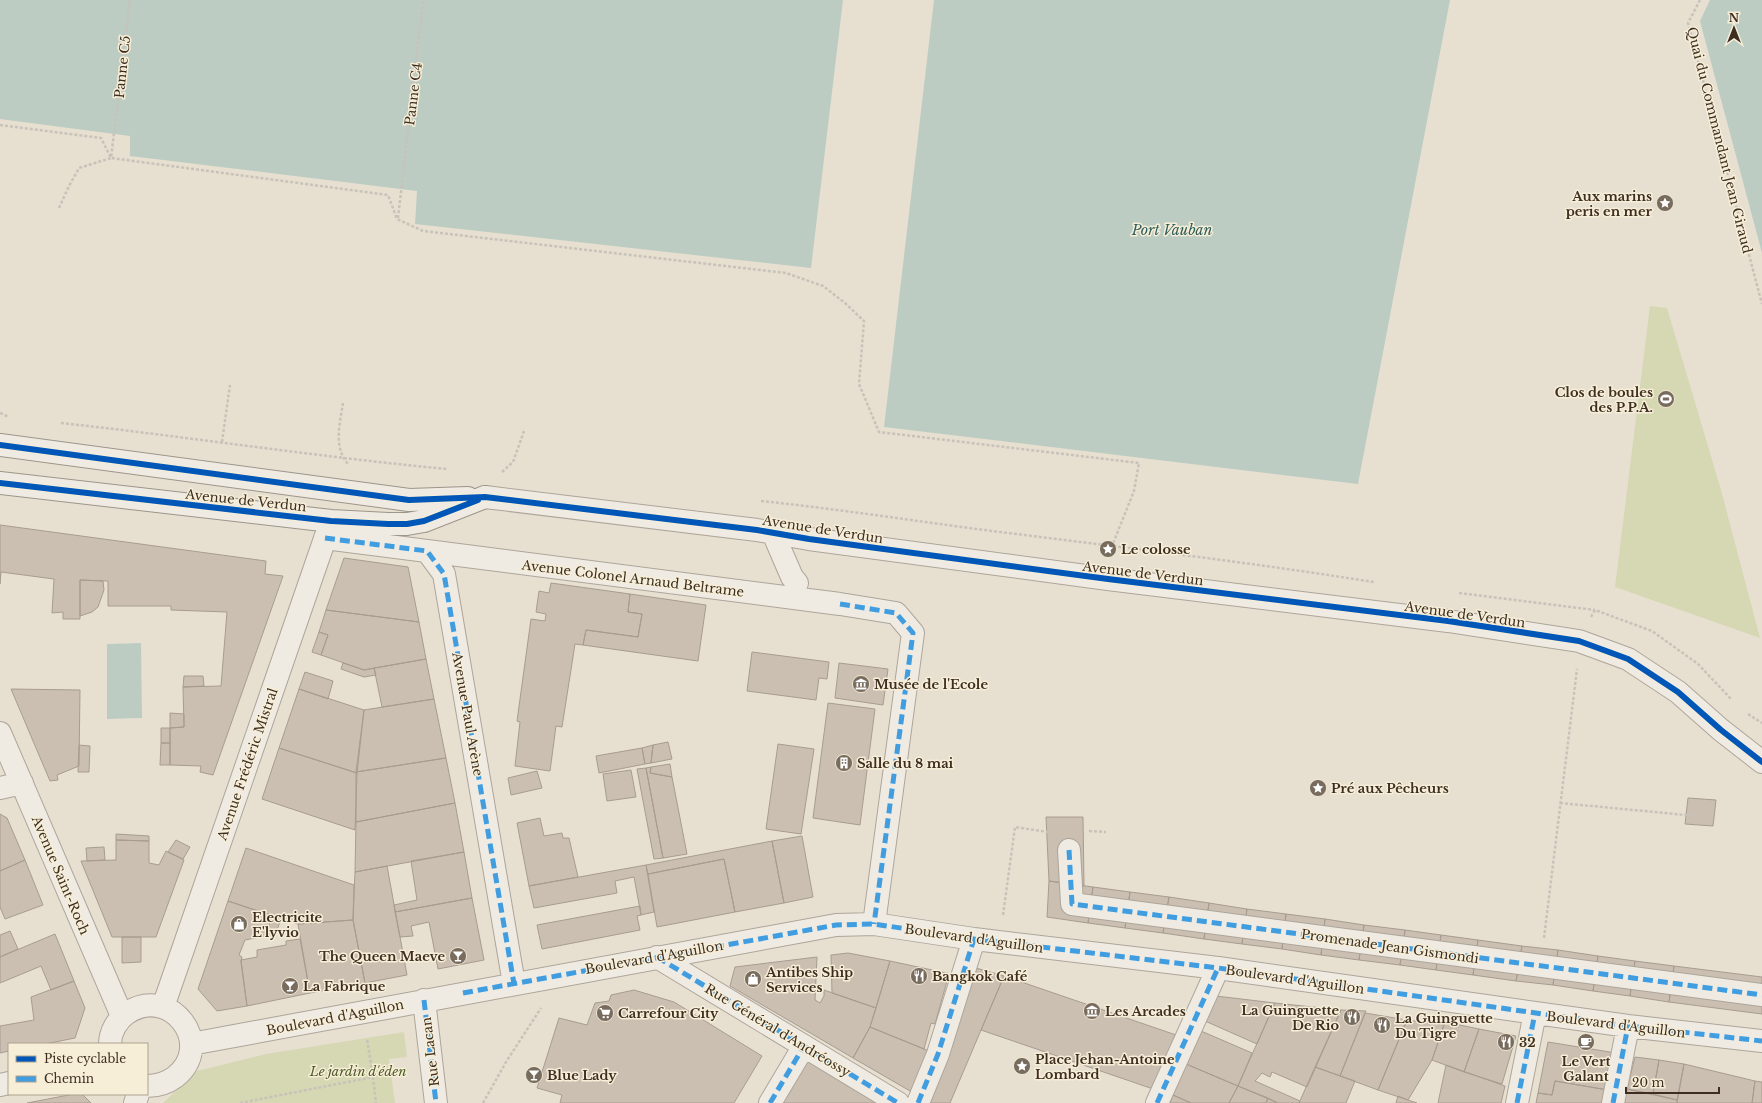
<svg xmlns="http://www.w3.org/2000/svg" width="1762" height="1103" viewBox="0 0 1762 1103" font-family="'Libre Baskerville',serif">
<rect width="100%" height="100%" fill="#e7e0d1"/>
<path fill="#d6d7b3" d="M1650 306 1667 308 1721 490 1760 638 1615 587Z
M404 1032 407 1057 389 1059 395 1103H163L197 1071 266 1054Z"/>
<path fill="#bcccc2" d="M0 0H843L811 268 415 224 417 191 130 156V136L0 119Z
M934 0H1450L1358 484 884 427Z
M1710 0H1762V253L1700 21Z
M141 643 142 718 107 719V644Z"/>
<path fill="#cbbfb2" stroke="#a89c90" d="M0 525 266 561 265 574 283 576 213 775 200 772 201 766 170 765V728L184 727 183 687 221 686 227 612 171 610V606H108V581L80 580V619H63V612L52 613 54 579 1 572 0 584Z
M344 558 408 567 419 622 326 610Z
M80 580 103 581 104 590 98 607 92 612 80 616Z
M551 583 630 594 628 612 642 614 638 637 586 630 583 645 575 644 562 727 556 726 550 771 515 766 520 722 517 721 531 619 545 621 546 614 536 612 539 591 549 593Z
M630 594 706 605 698 661 583 645 586 630 638 637 642 614 628 612Z
M326 610 419 622 426 659 364 670 321 655 328 635 319 632Z
M319 632 328 635 321 655 312 652Z
M752 652 829 662 827 679 819 678 816 700 747 691Z
M426 659 434 699 382 707 374 668Z
M343 663 364 670 374 668 376 675 364 677 341 669Z
M839 663 888 669 883 705 835 698Z
M305 672 333 681 328 699 299 689Z
M184 676H203L204 686 183 687Z
M11 689 80 690 79 766 57 775 58 780 50 781Z
M299 689 364 710 357 773 279 748Z
M434 699 446 758 356 772 364 710Z
M828 703 875 709 860 825 813 818Z
M170 713 184 714V727L170 728Z
M161 728H170V743H161Z
M668 742 672 759 651 763 653 745Z
M161 743H170V765H160Z
M778 744 814 749 801 834 766 829Z
M79 745 90 746 89 772H78Z
M653 745 651 763 645 764 642 748Z
M279 748 357 773 355 830 262 799Z
M642 748 645 764 599 773 596 756Z
M446 758 455 803 356 822V772Z
M670 764 672 777 650 773 651 767Z
M651 767 650 773 672 777 687 854 663 858 646 768Z
M646 768 663 858 654 859 637 769Z
M631 770 636 797 607 801 603 774Z
M537 771 542 788 511 795 508 778Z
M1688 798 1716 800 1713 826 1685 824Z
M455 803 464 852 355 872 356 822Z
M0 814 7 818 25 860 0 871Z
M1046 817H1083L1084 886 1049 881Z
M540 818 544 836 562 833 563 838H569L578 877 529 886 517 823Z
M116 834 149 836V841L116 840Z
M802 836 813 897 784 903 772 841Z
M116 840 149 841V863L159 865 166 851 184 860 156 937H112L81 861 116 860Z
M176 840 190 847 183 859 168 852Z
M772 841 784 903 735 912 724 859 648 874 646 865Z
M104 847 105 860 87 861 86 848Z
M246 848 354 885 353 920 298 924 228 901Z
M464 852 472 898 395 912 394 905 417 900 411 861Z
M724 859 735 912 657 927 648 874Z
M25 860 43 905 5 919 0 907V871Z
M646 865 654 912 641 915 634 877 615 881 617 893 534 908 529 886Z
M387 866 407 975 365 983 353 920 355 872Z
M1049 881 1093 887 1088 923 1047 917Z
M1093 887 1130 892 1125 928 1088 923Z
M1130 892 1169 897 1163 933 1125 928Z
M1169 897 1209 903 1204 939 1163 933Z
M472 898 484 960 438 969 429 922 411 926 413 936 400 937 395 912Z
M228 901 272 916 266 936 245 940 239 955 242 957 241 962 247 1006 217 1011 198 989Z
M1209 903 1247 909 1242 944 1204 939Z
M640 906 641 915 637 916 640 930 542 949 537 925Z
M1247 909 1286 914 1282 949 1242 944Z
M1286 914 1325 919 1321 955 1282 949Z
M272 916 281 918 276 934 266 936Z
M1325 919 1364 925 1359 960 1321 955Z
M353 920 365 983 310 993 298 924Z
M1364 925 1405 930 1400 965 1359 960Z
M1405 930 1441 935 1436 970 1400 965Z
M10 931 18 949 0 957V935Z
M55 934 74 981 51 990 41 966 0 983V957Z
M1441 935 1478 940 1473 975 1436 970Z
M122 937H141V962L122 963Z
M300 939 310 993 247 1006 241 960 257 957V950L286 945V941Z
M1478 940 1522 946 1516 981 1473 975Z
M1522 946 1558 950 1553 985 1516 981Z
M1558 950 1598 956 1593 991 1553 985Z
M848 953 890 961 876 1008 832 993 831 955Z
M1598 956 1635 961 1630 996 1593 991Z
M817 957 815 1000 820 1003 824 996V990L876 1008 870 1027 853 1058 730 986 735 967Z
M890 961 951 974 949 983 947 981 935 1024 931 1023 924 1049 870 1027Z
M1635 961 1674 966 1669 1002 1630 996Z
M1674 966 1762 977V1014L1669 1002Z
M976 968 1004 976 950 1103H931L923 1098Z
M1004 976 1179 1036 1156 1090 981 1030Z
M74 981 85 1008 75 1038 45 1044H9V1051L0 1053V1026L34 1020 31 997Z
M634 990 674 1002 762 1056 734 1103H560L562 1095 537 1088 559 1018 587 1025 595 1003 609 1001 611 995Z
M1216 996 1275 1003 1257 1044 1205 1021Z
M1275 1003 1341 1010 1307 1087 1272 1072 1270 1077 1262 1073 1255 1081 1300 1101 1299 1103H1278L1238 1086Z
M1341 1010 1366 1011 1340 1076 1315 1067Z
M1365 1013 1407 1020 1378 1090 1340 1076Z
M1407 1020 1444 1025 1432 1060 1408 1100 1378 1090Z
M1445 1022 1479 1029 1464 1072 1432 1060Z
M870 1027 934 1053 917 1095 853 1058Z
M1479 1029 1516 1036 1502 1084 1464 1072Z
M1201 1031 1252 1053 1238 1086 1186 1064Z
M1548 1042 1616 1053 1608 1090 1555 1081 1552 1095 1538 1093Z
M806 1057 882 1103H777Z
M1635 1057 1659 1060 1653 1094 1627 1089Z
M1659 1060 1684 1064 1677 1100 1653 1094Z
M1186 1064 1238 1086 1229 1103H1191L1173 1095Z
M1684 1064 1755 1081 1752 1103H1677Z
M1446 1065 1505 1086 1501 1103H1438Z
M1315 1067 1355 1081 1346 1103H1299Z
M1555 1081 1608 1090 1605 1103H1536L1538 1093 1552 1095Z
M1755 1081 1762 1082V1103H1752Z
M1238 1086 1268 1098 1266 1103H1229Z
M1627 1089 1677 1100V1103H1624Z
M74 1094H82L91 1103H27Z
M1173 1095 1191 1103H1170Z
M1398 1096 1408 1100 1417 1103H1396Z
M1268 1098 1278 1103H1266Z"/>
<g fill="none" stroke-linecap="round" stroke-linejoin="round">
<g stroke="#ada599" stroke-width="24">
<path id="street" d="M485 497 757 530 809 539 1108 579 1448 621 1579 641 1628 659 1678 692 1721 730 1762 762
M773 533 792 577 797 583
M325 538 427 551 444 574 514 984
M427 551 840 604 896 613 913 633 874 924
M0 733 122 1016
M0 788 22 783
M1069 850 1072 904 1762 995
M657 957 898 1103
M424 1000 436 1103
M163 1007 330 524
M110 1044C110 1032 117 1020 127 1013 171 984 216 1045 175 1077 167 1083 158 1086 147 1086
M191 1044 836 925 874 924 974 939 1218 968 1628 1026 1762 1041
M0 1085 9 1083
M135 1103 138 1094
M770 1103 804 1046
M918 1103 938 1054 974 939
M1157 1103 1218 968
M1517 1103 1535 1013
M1613 1103 1628 1026"/>
</g>
<g stroke="#9c958a" stroke-width="24">
<path id="secondary" d="M0 445 409 500 468 498
M0 483 331 521 388 524H407L424 521 485 497"/>
</g>
<path stroke="#c8c2b9" stroke-width="2.5" stroke-dasharray="3 2" stroke-linecap="butt" d="M1700 0 1688 23 1762 304
M0 125 101 138 111 158 388 195 397 219 423 231 786 273 823 286 845 303 864 321 859 384 879 432 1139 463 1134 491 1112 546 1111 552
M59 208 69 186 79 168 111 158 130 0
M398 218 423 0
M343 403C340 423 333 447 348 464
M0 413 9 417
M61 423C190 437 318 457 447 469
M222 442 230 385
M502 472 513 462 524 431
M761 501C838 509 915 521 992 531 1120 547 1247 562 1374 582
M1459 593 1595 610
M1591 617 1595 610 1652 631 1698 664 1732 700
M1748 714 1762 723
M1560 803 1686 815 1700 814
M1089 831 1106 832
M1003 915 1015 827 1048 832
M1544 938 1577 669
M373 1077 376 1103
M240 1103 373 1077 367 1039
M483 1103 506 1062 541 1008"/>
<use href="#street" stroke="#efebe3" stroke-width="22"/>
<use href="#secondary" stroke="#efebe3" stroke-width="22"/>
<path stroke="#3f9de0" stroke-width="5" stroke-dasharray="10 5" stroke-linecap="butt" d="M325 538 427 551 444 574 514 984
M840 604 896 613 913 633 874 924
M1069 850 1072 904 1762 995
M657 957 898 1103
M463 993 836 925 874 924 974 939 1218 968 1628 1026 1762 1041
M424 1000 436 1103
M770 1103 804 1046
M918 1103 938 1054 974 939
M1157 1103 1218 968
M1517 1103 1535 1013
M1613 1103 1628 1026"/>
<g stroke="#f7eed8" stroke-width="8">
<path id="cycleway" d="M0 445 409 500 485 497 757 530 809 539 1108 579 1448 621 1579 641 1628 659 1678 692 1721 730 1762 762
M0 483 331 521 388 524H407L424 521 478 500"/>
</g>
<use href="#cycleway" stroke="#0057b8" stroke-width="6"/>
</g>
<defs>
<g id="sight-disc" transform="scale(0.9)"><circle r="9.5" fill="#786c5e" stroke="#f7eed8"/><path d="M0-6L1.8-2.2L6-1.7L2.9 1.2L3.7 5.4L0 3.3L-3.7 5.4L-2.9 1.2L-6-1.7L-1.8-2.2Z" fill="#fff"/></g>
<g id="stadium-disc" transform="scale(0.9)"><circle r="9.5" fill="#786c5e" stroke="#f7eed8"/><path d="M0-5a6.5 5 0 1 0 0 10a6.5 5 0 1 0 0-10ZM-3.5-1.8h7v3.6h-7Z" fill="#fff"/></g>
<g id="museum-disc" transform="scale(0.9)"><circle r="9.5" fill="#786c5e" stroke="#f7eed8"/><path d="M0-6L6-3V-2H-6V-3ZM-5-1h2V3h-2ZM-1-1h2V3h-2ZM3-1h2V3H3ZM-6 4H6V6H-6Z" fill="#fff"/></g>
<g id="building-disc" transform="scale(0.9)"><circle r="9.5" fill="#786c5e" stroke="#f7eed8"/><path d="M-4-6H4V6H1V3H-1V6H-4ZM-2.5-4.3h1.7v1.8h-1.7ZM.8-4.3h1.7v1.8H.8ZM-2.5-1h1.7V.8h-1.7ZM.8-1h1.7V.8H.8Z" fill="#fff"/></g>
<g id="shop-disc" transform="scale(0.9)"><circle r="9.5" fill="#786c5e" stroke="#f7eed8"/><path d="M-5-2.5h2.3a2.7 3.5 0 0 1 5.4 0H5L5.5 6h-11ZM-1.5-2.5h3a1.5 2.3 0 0 0-3 0Z" fill="#fff"/></g>
<g id="bar-disc" transform="scale(0.9)"><circle r="9.5" fill="#786c5e" stroke="#f7eed8"/><path d="M-6-5H6L.8 .8V4.5H3.5V6h-7V4.5H-.8V.8Z" fill="#fff"/></g>
<g id="restaurant-disc" transform="scale(0.9)"><circle r="9.5" fill="#786c5e" stroke="#f7eed8"/><path d="M-5-6h1v4h1v-4h1v4h1v-4h1v5L-1.5 .5V6h-2V.5L-5-1ZM5-6V6H3V1.5H1.5Q1.5-4 5-6Z" fill="#fff"/></g>
<g id="supermarket-disc" transform="scale(0.9)"><circle r="9.5" fill="#786c5e" stroke="#f7eed8"/><path d="M-6-5.5h2.5l.6 2H6L4.5 2H-2.5L-4.4-4H-6ZM-1.5 3.2a1.3 1.3 0 1 0 .1 0ZM3 3.2a1.3 1.3 0 1 0 .1 0Z" fill="#fff"/></g>
<g id="cafe-disc" transform="scale(0.9)"><circle r="9.5" fill="#786c5e" stroke="#f7eed8"/><path d="M-5.5-4.5H6V0H3Q3 3.5 0 3.5H-2.5Q-5.5 3.5-5.5 0ZM3-3.2v2h1.7v-2ZM-6 4.5H4V6H-6Z" fill="#fff"/></g>
</defs>
<g fill-rule="evenodd">
<use href="#sight-disc" x="1665" y="203"/>
<use href="#stadium-disc" x="1666" y="399"/>
<use href="#sight-disc" x="1108" y="549"/>
<use href="#museum-disc" x="861" y="684"/>
<use href="#building-disc" x="844" y="763"/>
<use href="#sight-disc" x="1318" y="788"/>
<use href="#shop-disc" x="239" y="924"/>
<use href="#bar-disc" x="458" y="956"/>
<use href="#restaurant-disc" x="919" y="976"/>
<use href="#shop-disc" x="753" y="979"/>
<use href="#bar-disc" x="290" y="986"/>
<use href="#museum-disc" x="1092" y="1011"/>
<use href="#supermarket-disc" x="605" y="1013"/>
<use href="#restaurant-disc" x="1352" y="1017"/>
<use href="#restaurant-disc" x="1382" y="1025"/>
<use href="#restaurant-disc" x="1506" y="1042"/>
<use href="#cafe-disc" x="1586" y="1042"/>
<use href="#sight-disc" x="1022" y="1066"/>
<use href="#bar-disc" x="534" y="1075"/>
</g>
<g text-anchor="middle" stroke-width="3" stroke-linejoin="round" paint-order="stroke">
<g font-size="13" fill="#3d2e20" stroke="#f7eed8">
<text transform="translate(122 67) rotate(-84)" y="5">Panne C5</text>
<text transform="translate(413 94) rotate(-83)" y="5">Panne C4</text>
<text transform="translate(1720 140) rotate(76)" y="5">Quai du Commandant Jean Giraud</text>
<text transform="translate(246 500) rotate(6)" y="5">Avenue de Verdun</text>
<text transform="translate(823 529) rotate(9)" y="5">Avenue de Verdun</text>
<text transform="translate(1143 573) rotate(7)" y="5">Avenue de Verdun</text>
<text transform="translate(633 578) rotate(7)" y="5">Avenue Colonel Arnaud Beltrame</text>
<text transform="translate(1465 614) rotate(8)" y="5">Avenue de Verdun</text>
<text transform="translate(468 714) rotate(80)" y="5">Avenue Paul Arène</text>
<text transform="translate(247 764) rotate(-71)" y="5">Avenue Frédéric Mistral</text>
<text transform="translate(61 875) rotate(67)" y="5">Avenue Saint-Roch</text>
<text transform="translate(974 938) rotate(8)" y="5">Boulevard d'Aguillon</text>
<text transform="translate(1390 946) rotate(8)" y="5">Promenade Jean Gismondi</text>
<text transform="translate(654 957) rotate(-10)" y="5">Boulevard d'Aguillon</text>
<text transform="translate(1295 979) rotate(8)" y="5">Boulevard d'Aguillon</text>
<text transform="translate(335 1017) rotate(-11)" y="5">Boulevard d'Aguillon</text>
<text transform="translate(1616 1024) rotate(7)" y="5">Boulevard d'Aguillon</text>
<text transform="translate(778 1030) rotate(31)" y="5">Rue Général d'Andréossy</text>
<text transform="translate(430 1052) rotate(-97)" y="5">Rue Lacan</text>
</g>
<g font-size="13" font-weight="bold" fill="#3d2e20" stroke="#f7eed8" text-anchor="start">
<text x="1652" y="201" text-anchor="end">Aux marins<tspan x="1652" dy="15">peris en mer</tspan></text>
<text x="1653" y="397" text-anchor="end">Clos de boules<tspan x="1653" dy="15">des P.P.A.</tspan></text>
<text x="1121" y="554">Le colosse</text>
<text x="874" y="689">Musée de l'Ecole</text>
<text x="857" y="768">Salle du 8 mai</text>
<text x="1331" y="793">Pré aux Pêcheurs</text>
<text x="252" y="922">Electricite<tspan x="252" dy="15">E'lyvio</tspan></text>
<text x="445" y="961" text-anchor="end">The Queen Maeve</text>
<text x="766" y="977">Antibes Ship<tspan x="766" dy="15">Services</tspan></text>
<text x="932" y="981">Bangkok Café</text>
<text x="303" y="991">La Fabrique</text>
<text x="1339" y="1015" text-anchor="end">La Guinguette<tspan x="1339" dy="15">De Rio</tspan></text>
<text x="1105" y="1016">Les Arcades</text>
<text x="618" y="1018">Carrefour City</text>
<text x="1395" y="1023">La Guinguette<tspan x="1395" dy="15">Du Tigre</tspan></text>
<text x="1519" y="1047">32</text>
<text x="1035" y="1064">Place Jehan-Antoine<tspan x="1035" dy="15">Lombard</tspan></text>
<text x="1586" y="1066" text-anchor="middle">Le Vert<tspan x="1586" dy="15">Galant</tspan></text>
<text x="547" y="1080">Blue Lady</text>
</g>
<g font-size="13" font-style="italic" fill="#4d5a26" stroke="#f7eed8">
<text x="358" y="1076">Le jardin d'éden</text>
</g>
<g font-size="14" font-style="italic" fill="#2f5d5a" stroke="#f7eed8">
<text x="1172" y="235">Port Vauban</text>
</g>
</g>
<rect x="8" y="1043" width="140" height="52" fill="#f7eed8" stroke="#ada18e"/>
<rect x="16" y="1056" width="20" height="6" fill="#0057b8" stroke="#ada18e"/>
<text x="44" y="1063" font-size="12" fill="#3d2e20">Piste cyclable</text>
<rect x="16" y="1076" width="20" height="6" fill="#3f9de0" stroke="#ada18e"/>
<text x="44" y="1083" font-size="12" fill="#3d2e20">Chemin</text>
<g transform="translate(1734 28)" stroke="#f7eed8" stroke-width="3" paint-order="stroke">
<path d="M0-3L7 15L0 10L-7 15Z" fill="#3d2e20"/>
<text y="-6" font-size="11" font-weight="bold" text-anchor="middle" fill="#3d2e20">N</text>
</g>
<path d="M1626 1087v6h93v-6" fill="none" stroke="#3d2e20" stroke-width="2"/>
<text x="1632" y="1087" font-size="12" fill="#3d2e20" stroke="#f7eed8" stroke-width="3" paint-order="stroke">20 m</text>
</svg>
